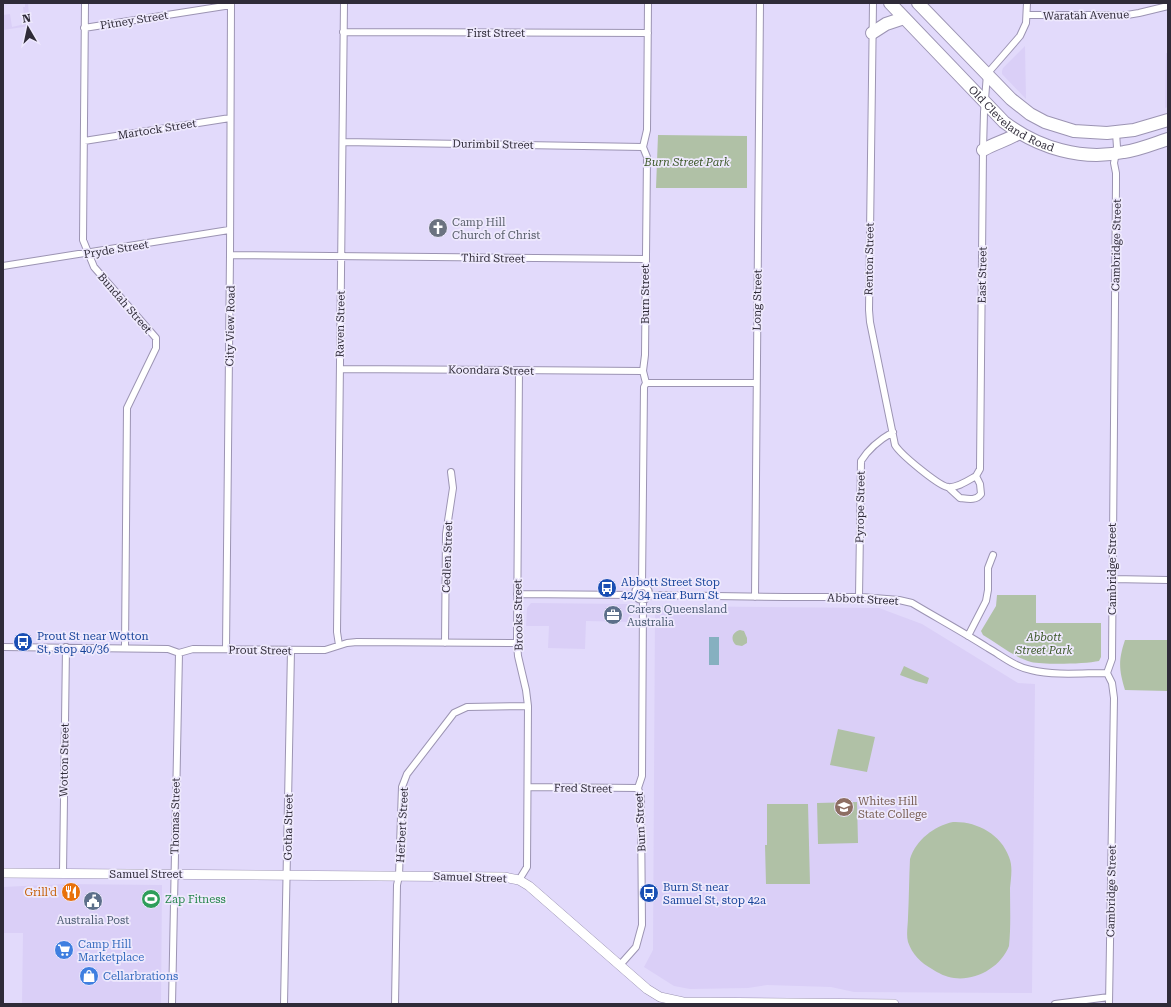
<svg xmlns="http://www.w3.org/2000/svg" width="1171" height="1007" viewBox="0 0 1171 1007" font-family="'Roboto Serif',serif">
<rect width="100%" height="100%" fill="#e2dafb"/>
<path fill="#dacff7" d="M25 3H28L30 26 3 30V15L10 14 12 27 25 24 23 7H25Z
M1025 46 1026 99 1002 74V71L1003 68Z
M1166 53H1168V107L1165 108Z
M531 603 627 604 631 608V622L586 621 585 649 548 648 549 626H526L527 608Z
M662 606 879 608 922 624 1018 683 1035 684 1032 993 854 992 831 987 767 985 748 988 690 989 674 986 644 967 653 950 655 611Z
M65 884 162 885 161 1004H22L23 933H3V887Z"/>
<path fill="#b0c1a6" d="M658 135 747 136V188H656Z
M997 595H1036V623H1101V657L1099 661C1085 664 1044 665 1031 662 1014 657 998 644 983 635L981 631 996 606Z
M740 630 744 631 747 638V643L742 646 736 645C730 640 732 632 740 630Z
M1125 640H1168V691L1125 690C1119 670 1118 661 1125 640Z
M904 666 929 678 927 684 916 681 900 675Z
M838 729 875 737 867 772 830 765Z
M857 802 858 843 818 844 817 803Z
M767 804H808L810 884H766L765 845H767Z
M953 822C976 821 1001 834 1009 857 1013 866 1011 878 1010 888 1010 907 1011 927 1009 946 1001 967 976 981 954 978 946 977 938 973 932 969 921 963 912 954 908 942 906 934 908 925 908 917 909 898 909 879 910 859 916 840 934 826 953 822Z"/>
<path fill="#86b0c0" d="M709 637H719V665H709Z"/>
<g fill="none" stroke-linecap="round" stroke-linejoin="round">
<g stroke="#9c94b3" stroke-width="8">
<path id="street" d="M85 3 83 240 94 267 156 338V348L127 408 125 648
M873 3 869 310 870 322 895 445C901 455 937 484 947 487 956 489 969 480 976 476
M1027 15H1127L1139 13 1168 6
M84 28 231 5
M343 32 648 33
M84 141 230 118
M343 142 643 147
M230 255 645 259
M3 266 229 230
M340 369 643 371
M519 370 517 643 518 656 526 690 528 706 527 867 519 880
M646 383H756
M976 476 980 469 983 150 984 112 987 74 1020 36 1026 23 1027 3
M948 487 960 498C968 499 976 501 981 494L980 484 976 476
M1112 579 1168 580
M635 593a7 7 0 1 1 14 0a7 7 0 1 1-14 0Z
M642 586 644 387 646 383 643 371 645 355 647 157 643 147 647 130 648 3
M517 594 635 595
M649 595 785 597H862L899 600 912 603C937 618 963 632 988 648 1002 656 1015 667 1031 670 1056 676 1082 673 1107 673
M755 597 760 3
M859 597 861 461C869 448 879 440 893 432
M968 636 986 601 988 590V568L993 555
M445 643 446 534 453 488 451 472
M339 645 337 632 344 3
M3 647 168 649 179 653 193 649 325 650 347 643 357 642 517 643
M226 649 230 255 231 3
M1107 673 1112 659 1116 184V173L1114 163 1117 147 1116 133
M1107 673 1112 683 1114 698 1109 1004
M528 787 638 788
M63 873 66 647
M620 965 636 947 642 925 641 812V798L638 788 642 776 643 600
M172 1004 179 653
M284 1004 291 650
M395 1004 397 885 399 876 402 787 407 774 454 713 467 707 528 706
M1055 1004 1109 997"/>
</g>
<g stroke="#9c94b3" stroke-width="10">
<path id="secondary" d="M3 873 504 877 519 880 529 886 647 989 660 997 683 1002 894 1004"/>
</g>
<g stroke="#9c94b3" stroke-width="14">
<g id="highway">
<path id="s1" d="M890 3 1004 122C1038 148 1082 161 1124 152 1139 150 1153 144 1168 139"/>
<path d="M918 3 1011 99 1030 114 1045 122 1074 131 1107 133 1134 130 1168 120"/>
<path d="M872 33 886 24 904 18"/>
<path d="M983 150C995 143 1008 140 1019 133"/>
</g>
</g>
<use href="#street" stroke="#fff" stroke-width="6"/>
<use href="#secondary" stroke="#fff" stroke-width="9"/>
<use href="#highway" stroke="#fff" stroke-width="12"/>
</g>
<defs>
<g id="church-disc" transform="scale(1)"><circle r="9.5" fill="#6b7280" stroke="#eee9fd"/><path d="M-1.2-6h2.4v3.5h3.3v2.4h-3.3V6h-2.4V-.1h-3.3v-2.4h3.3Z" fill="#fff"/></g>
<g id="bus-disc" transform="scale(1)"><circle r="9.5" fill="#1a4fb4" stroke="#eee9fd"/><path d="M-5-6H5V4H4V6H2V4H-2V6H-4V4H-5ZM-3.5-4V0h7V-4ZM-3.5 1.2v1.5H-2V1.2ZM2 1.2v1.5H3.5V1.2Z" fill="#fff"/></g>
<g id="office-disc" transform="scale(1)"><circle r="9.5" fill="#5c6f8a" stroke="#eee9fd"/><path d="M-6-3h4V-5.5h4V-3h4V5H-6ZM-1-4.5V-3h2v-1.5ZM-6 0V1H6V0Z" fill="#fff"/></g>
<g id="school-disc" transform="scale(1)"><circle r="9.5" fill="#8d6e63" stroke="#eee9fd"/><path d="M0-5L7-2L0 1L-7-2ZM-4 1L0 2.5L4 1V4Q0 6-4 4Z" fill="#fff"/></g>
<g id="restaurant-disc" transform="scale(1)"><circle r="9.5" fill="#e8710a" stroke="#eee9fd"/><path d="M-5-6h1v4h1v-4h1v4h1v-4h1v5L-1.5 .5V6h-2V.5L-5-1ZM5-6V6H3V1.5H1.5Q1.5-4 5-6Z" fill="#fff"/></g>
<g id="stadium-disc" transform="scale(1)"><circle r="9.5" fill="#2e9e5b" stroke="#eee9fd"/><path d="M0-5a6.5 5 0 1 0 0 10a6.5 5 0 1 0 0-10ZM-3.5-1.8h7v3.6h-7Z" fill="#fff"/></g>
<g id="civic-disc" transform="scale(1)"><circle r="9.5" fill="#5c6f8a" stroke="#eee9fd"/><path d="M-.6-6.5H3V-4.5H.6V-3L4-1V1h2V6H-6V1h2V-1L-.6-3ZM-1.2 2.5V6h2.4V2.5Z" fill="#fff"/></g>
<g id="supermarket-disc" transform="scale(1)"><circle r="9.5" fill="#3f7fe0" stroke="#eee9fd"/><path d="M-6-5.5h2.5l.6 2H6L4.5 2H-2.5L-4.4-4H-6ZM-1.5 3.2a1.3 1.3 0 1 0 .1 0ZM3 3.2a1.3 1.3 0 1 0 .1 0Z" fill="#fff"/></g>
<g id="shop-disc" transform="scale(1)"><circle r="9.5" fill="#3f7fe0" stroke="#eee9fd"/><path d="M-5-2.5h2.3a2.7 3.5 0 0 1 5.4 0H5L5.5 6h-11ZM-1.5-2.5h3a1.5 2.3 0 0 0-3 0Z" fill="#fff"/></g>
</defs>
<g fill-rule="evenodd">
<use href="#church-disc" x="438" y="228"/>
<use href="#bus-disc" x="607" y="588"/>
<use href="#office-disc" x="613" y="615"/>
<use href="#bus-disc" x="23" y="642"/>
<use href="#school-disc" x="844" y="807"/>
<use href="#restaurant-disc" x="71" y="892"/>
<use href="#bus-disc" x="649" y="893"/>
<use href="#stadium-disc" x="151" y="899"/>
<use href="#civic-disc" x="93" y="901"/>
<use href="#supermarket-disc" x="64" y="950"/>
<use href="#shop-disc" x="89" y="976"/>
</g>
<g text-anchor="middle" stroke-width="3.5" stroke-linejoin="round" paint-order="stroke">
<g font-size="11" fill="#2f2b38" stroke="#eee9fd">
<text transform="translate(1086 15) rotate(-1)" y="4">Waratah Avenue</text>
<text transform="translate(134 20) rotate(-9)" y="4">Pitney Street</text>
<text x="496" y="37">First Street</text>
<text dy="4" stroke="none"><textPath href="#s1" startOffset="169">Old Cleveland Road</textPath></text>
<text transform="translate(157 129) rotate(-9)" y="4">Martock Street</text>
<text transform="translate(493 144) rotate(1)" y="4">Durimbil Street</text>
<text transform="translate(1116 245) rotate(-89)" y="4">Cambridge Street</text>
<text transform="translate(116 249) rotate(-9)" y="4">Pryde Street</text>
<text transform="translate(493 258) rotate(1)" y="4">Third Street</text>
<text transform="translate(869 259) rotate(-89)" y="4">Renton Street</text>
<text transform="translate(982 275) rotate(-89)" y="4">East Street</text>
<text transform="translate(645 294) rotate(-90)" y="4">Burn Street</text>
<text transform="translate(757 300) rotate(-89)" y="4">Long Street</text>
<text transform="translate(125 303) rotate(49)" y="4">Bundah Street</text>
<text transform="translate(340 324) rotate(-89)" y="4">Raven Street</text>
<text transform="translate(230 326) rotate(-89)" y="4">City View Road</text>
<text transform="translate(491 370) rotate(1)" y="4">Koondara Street</text>
<text transform="translate(860 507) rotate(-89)" y="4">Pyrope Street</text>
<text transform="translate(447 557) rotate(-88)" y="4">Cedlen Street</text>
<text transform="translate(1112 569) rotate(-90)" y="4">Cambridge Street</text>
<text transform="translate(863 599) rotate(3)" y="4">Abbott Street</text>
<text transform="translate(518 615) rotate(-91)" y="4">Brooks Street</text>
<text transform="translate(260 650) rotate(1)" y="4">Prout Street</text>
<text transform="translate(64 760) rotate(-89)" y="4">Wotton Street</text>
<text transform="translate(583 788) rotate(1)" y="4">Fred Street</text>
<text transform="translate(175 816) rotate(-89)" y="4">Thomas Street</text>
<text transform="translate(640 822) rotate(-93)" y="4">Burn Street</text>
<text transform="translate(402 825) rotate(-87)" y="4">Herbert Street</text>
<text transform="translate(288 827) rotate(-89)" y="4">Gotha Street</text>
<text x="146" y="878">Samuel Street</text>
<text transform="translate(470 877) rotate(2)" y="4">Samuel Street</text>
<text transform="translate(1111 891) rotate(-89)" y="4">Cambridge Street</text>
</g>
<g font-size="11" font-style="italic" fill="#3d5929" stroke="#eee9fd">
<text x="687" y="166">Burn Street Park</text>
<text x="1044" y="641">Abbott<tspan x="1044" dy="13">Street Park</tspan></text>
</g>
<g font-size="11" fill="#5b616d" stroke="#eee9fd" text-anchor="start">
<text x="452" y="226">Camp Hill<tspan x="452" dy="13">Church of Christ</tspan></text>
</g>
<g font-size="11" fill="#164399" stroke="#eee9fd" text-anchor="start">
<text x="621" y="586">Abbott Street Stop<tspan x="621" dy="13">42/34 near Burn St</tspan></text>
<text x="37" y="640">Prout St near Wotton<tspan x="37" dy="13">St, stop 40/36</tspan></text>
<text x="663" y="891">Burn St near<tspan x="663" dy="13">Samuel St, stop 42a</tspan></text>
</g>
<g font-size="11" fill="#4e5e75" stroke="#eee9fd" text-anchor="start">
<text x="627" y="613">Carers Queensland<tspan x="627" dy="13">Australia</tspan></text>
<text x="93" y="924" text-anchor="middle">Australia Post</text>
</g>
<g font-size="11" fill="#785e54" stroke="#eee9fd" text-anchor="start">
<text x="858" y="805">Whites Hill<tspan x="858" dy="13">State College</tspan></text>
</g>
<g font-size="11" fill="#c56008" stroke="#eee9fd" text-anchor="end">
<text x="57" y="896">Grill'd</text>
</g>
<g font-size="11" fill="#27864d" stroke="#eee9fd" text-anchor="start">
<text x="165" y="903">Zap Fitness</text>
</g>
<g font-size="11" fill="#366cbe" stroke="#eee9fd" text-anchor="start">
<text x="78" y="948">Camp Hill<tspan x="78" dy="13">Marketplace</tspan></text>
<text x="103" y="980">Cellarbrations</text>
</g>
</g>
<rect width="1171" height="1007" fill="none" stroke="#2f2b38" stroke-width="8"/>
<g transform="translate(28 28) rotate(351)" stroke="#eee9fd" stroke-width="3" paint-order="stroke">
<path d="M0-3L7 15L0 10L-7 15Z" fill="#2f2b38"/>
<text y="-6" font-size="11" font-weight="bold" text-anchor="middle" fill="#2f2b38">N</text>
</g>
</svg>
